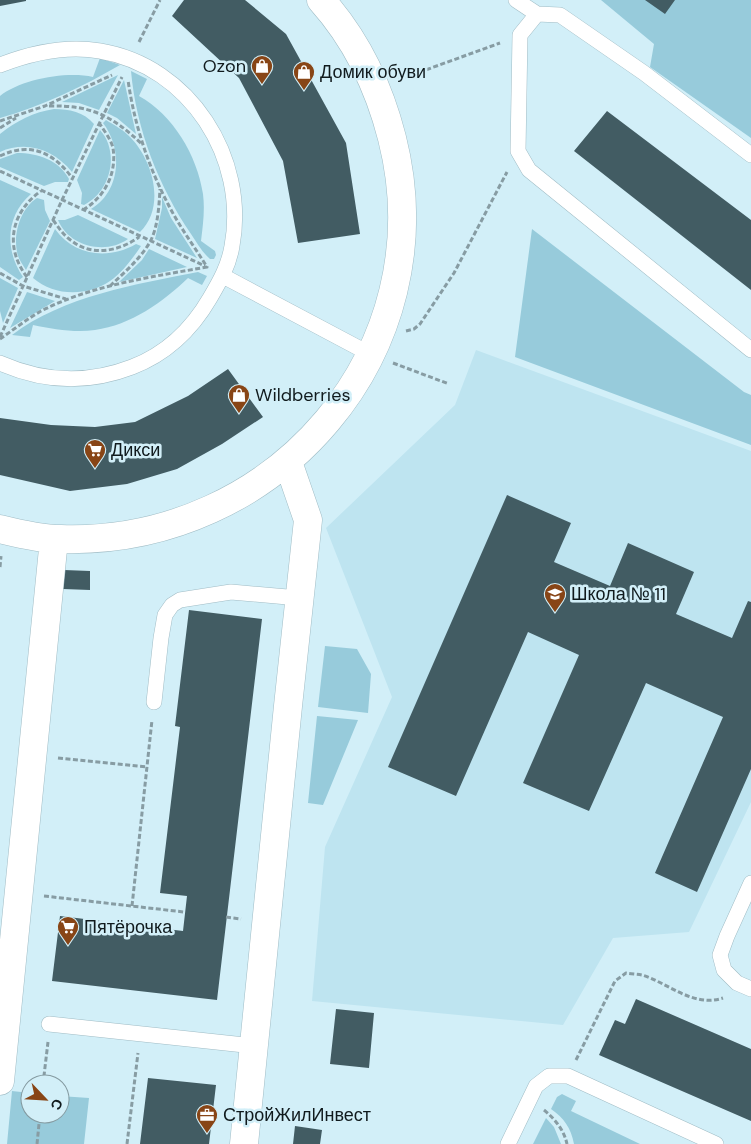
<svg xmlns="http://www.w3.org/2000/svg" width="751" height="1144" viewBox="0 0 751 1144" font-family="'DM Sans',sans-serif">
<rect width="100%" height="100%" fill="#d2eff8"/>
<path fill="#bee4f0" d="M476 350 751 451V802L689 932 613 938 563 1025 312 1001 325 847 392 697 326 528 455 405Z"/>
<path fill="#97cbdb" d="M601 0H751V138L650 67 654 44Z
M100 58 120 65C82 87 42 106 0 118V96C21 79 67 71 93 77Z
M131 71 147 79 139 96C173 115 197 155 203 194 205 210 203 225 201 241L215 251 216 255 214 259H210C202 252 197 243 191 234 159 187 136 129 131 71Z
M118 75 99 110 79 103 62 102Z
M124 80 136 134 117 118 107 113Z
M54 109C69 109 84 112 94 124L72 172C54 150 27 140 0 152V134C16 121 34 112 54 109Z
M106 120C114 125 124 130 131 138 153 161 166 207 140 232L91 209C121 191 123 149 103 123Z
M100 130C120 152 111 192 84 205L81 204 82 193 77 180Z
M17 153C38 153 59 160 69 179L68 182H55L44 186 0 167V159Z
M0 180 31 194C5 216 5 251 23 277L19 280 0 267Z
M162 197 171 218 197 258 155 239 162 208Z
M37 198 44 200 45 210 50 221 26 270C23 265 18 259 17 252 13 233 21 208 37 198Z
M78 215 128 239C106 255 69 247 58 220H65Z
M55 229C74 256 109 260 136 244L141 246C133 258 122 273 110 281 86 297 54 296 33 278Z
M532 229 744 392 751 395V445L515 357Z
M149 249 187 267 119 282 142 260Z
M198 272 207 276 202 285 188 278C163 302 131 325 95 330 75 333 53 329 33 325L30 337 12 335C63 296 137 284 198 272Z
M0 278 18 288 3 323 0 311Z
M27 292 55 301 10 328Z
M325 646 357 649 371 674 368 713 318 707Z
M317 716 358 720 323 805 308 803Z
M12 1091 30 1093V1114H60V1096L89 1098 84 1144H7Z
M562 1094 576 1101 571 1111 640 1144H574C571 1128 564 1118 551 1109L557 1097Z
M546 1118 554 1127 561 1144H533Z"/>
<path fill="#425c63" d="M0 0H26V1L0 6Z
M184 0H245L286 34 346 143 360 234 298 243 283 161 239 78 172 16Z
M645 0H675L665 14Z
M607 111 751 220V290L574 151Z
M228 369 263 417 222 444 177 469 127 484 70 491 0 475V418L51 425 95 427 135 422 188 396Z
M507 495 571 523 554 562 610 586 628 543 694 572 676 614 732 638 748 601 751 602V769L697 892 655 873 723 717 646 683 589 811 523 783 579 655 528 632 456 796 388 767Z
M64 570 90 571V590L63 589Z
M189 610 262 619 217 1000 52 981 60 916 183 931 187 896 160 893 180 727 175 726Z
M636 999 751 1049V1121L599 1055 615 1020 625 1024Z
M336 1009 374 1013 369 1068 330 1064Z
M148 1078 216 1085 209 1144H140Z
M295 1126 322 1130 320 1144H293Z"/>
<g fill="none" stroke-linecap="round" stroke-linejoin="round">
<g stroke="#a0bcc5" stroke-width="16">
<path id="lane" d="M516 0 537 14
M0 65C31 53 66 45 100 51 190 66 248 158 232 246 229 265 220 281 210 298 192 329 166 354 132 367 88 384 43 382 0 363
M751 155 644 73 560 15 537 14 520 35 518 151 529 170 751 350
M223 276 370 354
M154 702 161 638 165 615 172 605 180 600 231 592 299 598
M751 883 727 936 720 955 724 970 737 983 751 989
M49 1024 254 1046
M508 1144 536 1086 549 1076H568L716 1144"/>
</g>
<g stroke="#a0bcc5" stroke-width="29">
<path id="street" d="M0 529C20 534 41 539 61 539 276 546 446 350 392 138 379 87 356 39 321 0
M0 1081 54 539
M244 1144 288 706 308 520 288 462"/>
</g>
<path stroke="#879ca3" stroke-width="3" stroke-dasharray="5 2.5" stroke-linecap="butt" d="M139 42 160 0
M398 80 500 43
M49 106C92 105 112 116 143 145
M0 121 45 106 112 75
M0 128 16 118
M0 156C31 141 54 153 73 179
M0 171 205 266
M83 210C105 197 117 173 113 148 111 139 104 131 100 124
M53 220C59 228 64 236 72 241 92 257 120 251 139 237
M0 273 23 286 66 299
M27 277C4 247 11 212 41 191
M110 286C124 273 140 259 150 242 158 227 159 206 160 189
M406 331 414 329 420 324 454 273 507 172
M0 337 62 200 122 77
M0 339C13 330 27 319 41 311 92 285 151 277 207 267 194 246 179 226 168 204 148 166 134 123 128 80
M393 363 449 384
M0 567 1 556
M58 758 147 767
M44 896 184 912
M132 906 152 720
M226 917 241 919
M576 1060 615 981 626 973C631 974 637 974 642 975 668 983 694 1008 723 998
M43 1084 48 1042
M544 1110C555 1119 564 1130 567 1144
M37 1144 40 1114
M127 1144 138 1053"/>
<use href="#lane" stroke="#fff" stroke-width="15"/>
<use href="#street" stroke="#fff" stroke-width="28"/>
</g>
<defs>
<g id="shop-pin" transform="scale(1.125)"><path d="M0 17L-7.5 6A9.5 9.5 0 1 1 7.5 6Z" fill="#884516" stroke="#d2eff8"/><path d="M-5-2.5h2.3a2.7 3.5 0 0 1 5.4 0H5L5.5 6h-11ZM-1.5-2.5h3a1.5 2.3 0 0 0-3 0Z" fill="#fff"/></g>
<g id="supermarket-pin" transform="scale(1.125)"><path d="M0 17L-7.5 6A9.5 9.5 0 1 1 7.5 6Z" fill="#884516" stroke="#d2eff8"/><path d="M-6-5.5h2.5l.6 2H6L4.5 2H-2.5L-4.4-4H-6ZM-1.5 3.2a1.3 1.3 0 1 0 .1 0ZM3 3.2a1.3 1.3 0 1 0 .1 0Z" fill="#fff"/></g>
<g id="school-pin" transform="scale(1.125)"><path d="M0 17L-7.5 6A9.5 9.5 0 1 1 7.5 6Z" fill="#884516" stroke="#d2eff8"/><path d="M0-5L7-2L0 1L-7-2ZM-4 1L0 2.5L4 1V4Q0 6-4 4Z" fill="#fff"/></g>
<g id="office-pin" transform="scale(1.125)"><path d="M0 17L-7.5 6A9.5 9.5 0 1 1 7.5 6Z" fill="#884516" stroke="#d2eff8"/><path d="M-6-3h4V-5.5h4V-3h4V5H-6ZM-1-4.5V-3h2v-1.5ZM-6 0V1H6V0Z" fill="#fff"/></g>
</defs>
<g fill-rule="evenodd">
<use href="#shop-pin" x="262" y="66"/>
<use href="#shop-pin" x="304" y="72"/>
<use href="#shop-pin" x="239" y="395"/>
<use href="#supermarket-pin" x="95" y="450"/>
<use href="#school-pin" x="555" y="594"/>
<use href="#supermarket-pin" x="68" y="927"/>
<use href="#office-pin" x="207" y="1115"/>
</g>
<g text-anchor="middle" stroke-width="5" stroke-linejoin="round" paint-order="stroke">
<g font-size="18" fill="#101a1d" stroke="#d2eff8" text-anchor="start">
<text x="246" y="72" text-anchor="end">Ozon</text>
<text x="320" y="78">Домик обуви</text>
<text x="255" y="401">Wildberries</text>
<text x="111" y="456">Дикси</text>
<text x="571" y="600">Школа № 11</text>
<text x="84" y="933">Пятёрочка</text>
<text x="223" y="1121">СтройЖилИнвест</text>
</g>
</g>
<g transform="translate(45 1099) rotate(115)"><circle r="24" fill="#d2eff8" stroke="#849aa0"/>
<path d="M0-4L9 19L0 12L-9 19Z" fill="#884516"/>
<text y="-8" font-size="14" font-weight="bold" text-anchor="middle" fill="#101a1d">С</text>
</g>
</svg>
